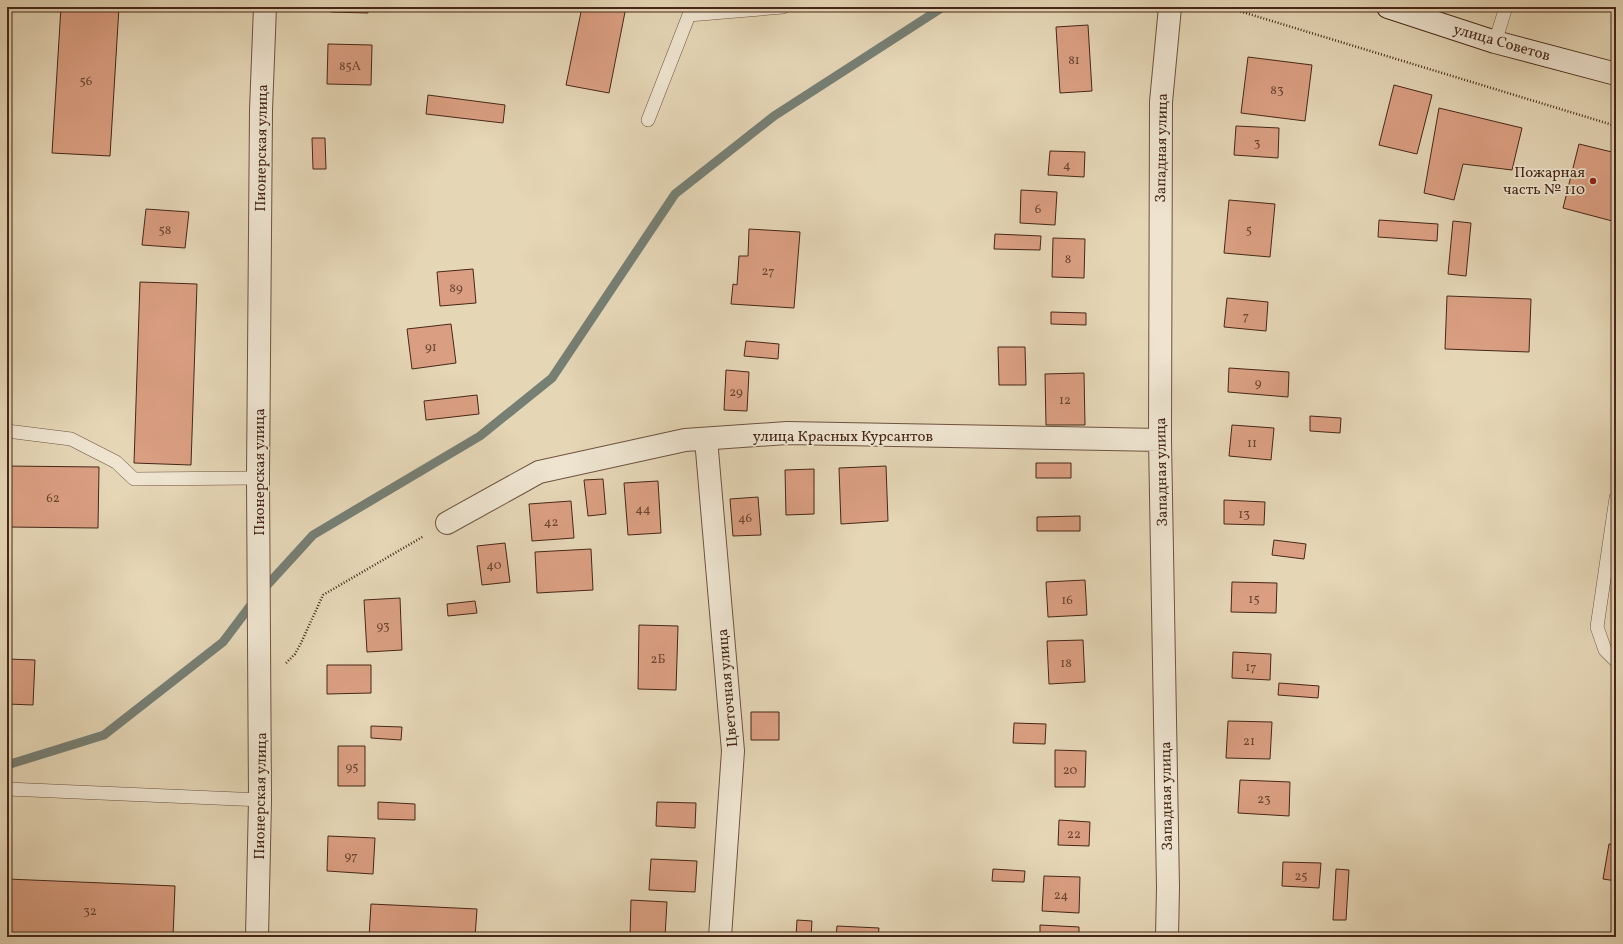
<svg xmlns="http://www.w3.org/2000/svg" width="1623" height="944" viewBox="0 0 1623 944" font-family="Vollkorn,serif">
<rect width="100%" height="100%" fill="#e5d6b6"/>
<filter id="stains"><feTurbulence type="fractalNoise" baseFrequency=".005" numOctaves="4"/><feColorMatrix values="0 0 0 0 .2 0 0 0 0 .09 0 0 0 0 .02 0 0 0 .5 -.17"/></filter>
<radialGradient id="worn" r=".72"><stop offset=".6" stop-color="#630" stop-opacity="0"/><stop offset="1" stop-color="#630" stop-opacity=".3"/></radialGradient>
<g fill="none" stroke-linecap="round" stroke-linejoin="round">
<path stroke="#767f74" stroke-width="9" d="M7 765 104 735 223 642 260 593 313 535 480 436 552 378 675 194 774 116 943 7"/>
</g>
<path fill="#da9f82" stroke="#462717" d="M61 7H119L110 156 52 153Z
M331 7H368V13L331 12Z
M582 7H626L609 93 566 85Z
M1088 25 1092 91 1060 93 1056 27Z
M328 44 372 45 371 85 327 84Z
M1248 57 1312 65 1305 121 1241 113Z
M1394 85 1432 95 1417 154 1379 145Z
M428 95 505 105 503 123 426 114Z
M1439 108 1522 128 1512 170 1463 164 1454 200 1424 193Z
M1236 126 1279 128 1278 158 1234 155Z
M312 138H325L326 169H313Z
M1579 144 1616 153V222L1563 208Z
M1050 151 1085 152 1084 177 1048 175Z
M1021 190 1057 192 1055 225 1020 223Z
M1229 200 1275 204 1270 257 1224 253Z
M146 209 189 212 185 248 142 245Z
M1379 220 1438 224 1437 241 1378 237Z
M1453 221 1471 223 1466 276 1448 274Z
M749 229 800 232 794 308 731 304 733 284 737 285 739 256H748Z
M995 234 1041 236 1040 250 994 249Z
M1053 238 1085 239 1084 278 1052 277Z
M473 269 476 303 440 306 437 272Z
M140 282 197 284 191 465 134 463Z
M1447 296 1531 299 1529 352 1445 349Z
M1227 298 1268 302 1266 331 1224 327Z
M1051 312 1086 313V325L1051 324Z
M451 324 456 363 412 369 407 329Z
M746 341 779 344 778 359 744 356Z
M998 347H1025L1026 385H999Z
M1229 368 1289 372 1288 397 1228 392Z
M726 370 749 372 747 411 724 410Z
M1084 373 1085 425H1046L1045 374Z
M477 395 479 414 426 420 424 401Z
M1310 416 1341 418 1340 433 1310 431Z
M1232 425 1274 428 1271 460 1229 456Z
M1036 463H1071V478H1036Z
M7 466 99 467 98 528 7 527Z
M886 466 888 521 841 524 839 468Z
M814 469V514L786 515 785 470Z
M603 479 606 514 588 516 584 480Z
M658 481 661 533 628 535 624 483Z
M758 497 761 535 733 536 730 499Z
M1224 500 1265 502 1264 525 1224 524Z
M571 501 574 538 532 541 529 504Z
M1080 516V531H1037V517Z
M1274 540 1306 544 1304 559 1272 555Z
M505 543 510 582 482 585 477 546Z
M591 549 593 590 537 593 535 552Z
M1085 580 1087 615 1048 617 1046 582Z
M1232 582 1277 583 1276 613 1231 612Z
M400 598 402 650 367 652 364 600Z
M475 601 477 613 448 616 447 604Z
M639 625 678 626 676 690 638 689Z
M1083 640 1085 682 1049 684 1047 641Z
M1233 652 1271 654 1270 680 1232 678Z
M7 659 35 660 33 705 7 704Z
M327 665H371V693L327 694Z
M1279 683 1319 686 1318 698 1278 695Z
M751 712H779V740H751Z
M1228 721 1272 722 1270 759 1226 758Z
M1014 723 1046 724 1045 744 1013 743Z
M371 726 402 727 401 740 371 738Z
M338 746H365V786H338Z
M1055 750 1086 751 1085 787H1055Z
M1240 780 1290 782 1289 816 1238 813Z
M378 802 415 804V820L378 819Z
M657 802 696 803 695 828 656 826Z
M1059 820 1090 822 1089 846 1058 845Z
M328 836 375 838 373 874 327 871Z
M1609 844 1616 845V881L1603 879Z
M651 859 697 861 695 892 649 890Z
M1283 862 1321 863 1319 888 1282 886Z
M993 869 1025 871 1024 882 992 881Z
M1336 869 1349 870 1346 920H1333Z
M1044 876 1080 877 1079 913 1042 911Z
M7 879 175 886 173 937 7 935Z
M631 900 667 902 665 937H630Z
M371 904 477 909 475 937H369Z
M797 920 812 921 811 937H796Z
M1040 925 1079 927V937H1040Z
M837 926 879 928 878 937H836Z"/>
<g fill="none" stroke-linecap="round" stroke-linejoin="round">
<g stroke="#6e533f" stroke-width="14">
<path id="service" d="M1495 42 1506 7
M648 120 689 15 783 7
M7 431 71 439 116 462 134 479 258 478
M1616 498 1597 627 1605 650 1616 661
M7 789 260 800"/>
</g>
<g stroke="#6e533f" stroke-width="24">
<path id="minor" d="M706 439 733 751 720 937
M447 523 539 472 685 440 787 433 1160 440
M257 937 260 800 258 478 261 110 265 7
M1167 937 1168 887 1160 440 1161 102 1170 7"/>
</g>
<g stroke="#462717" stroke-width="24">
<path id="secondary" d="M1388 7 1495 42 1616 74"/>
</g>
<path stroke="#462717" stroke-width="2.5" stroke-dasharray="1 2" stroke-linecap="butt" d="M1226 7 1616 126
M286 663 295 654 301 643 323 595 424 536"/>
<use href="#service" stroke="#eee4d0" stroke-width="13"/>
<use href="#minor" stroke="#eee4d0" stroke-width="22"/>
<use href="#secondary" stroke="#eee4d0" stroke-width="22"/>
</g>
<circle fill="#8f2418" stroke="#eee4d0" stroke-width="1.5" cx="1593" cy="181" r="4"/>
<g text-anchor="middle" stroke-width="3.5" stroke-linejoin="round" paint-order="stroke">
<g font-size="13" fill="#6b4532">
<text x="1074" y="64">81</text>
<text x="350" y="70">85А</text>
<text x="86" y="85">56</text>
<text x="1277" y="94">83</text>
<text x="1257" y="147">3</text>
<text x="1067" y="169">4</text>
<text x="1038" y="213">6</text>
<text x="165" y="234">58</text>
<text x="1249" y="234">5</text>
<text x="1068" y="263">8</text>
<text x="768" y="275">27</text>
<text x="456" y="292">89</text>
<text x="1246" y="320">7</text>
<text x="431" y="351">91</text>
<text x="1258" y="387">9</text>
<text x="736" y="396">29</text>
<text x="1065" y="404">12</text>
<text x="1252" y="447">11</text>
<text x="53" y="502">62</text>
<text x="643" y="513">44</text>
<text x="1244" y="518">13</text>
<text x="745" y="522">46</text>
<text x="551" y="526">42</text>
<text x="494" y="569">40</text>
<text x="1254" y="603">15</text>
<text x="1067" y="604">16</text>
<text x="383" y="630">93</text>
<text x="658" y="663">2Б</text>
<text x="1066" y="667">18</text>
<text x="1251" y="671">17</text>
<text x="1249" y="745">21</text>
<text x="352" y="771">95</text>
<text x="1070" y="774">20</text>
<text x="1264" y="803">23</text>
<text x="1074" y="838">22</text>
<text x="351" y="860">97</text>
<text x="1301" y="880">25</text>
<text x="1061" y="899">24</text>
<text x="90" y="915">32</text>
</g>
<g font-size="15" fill="#462717" stroke="#eee4d0">
<text transform="translate(1502 42) rotate(16)" y="5">улица Советов</text>
<text transform="translate(261 148) rotate(-89)" y="5">Пионерская улица</text>
<text transform="translate(1161 148) rotate(-89)" y="5">Западная улица</text>
<text x="843" y="441">улица Красных Курсантов</text>
<text transform="translate(259 472) rotate(-90)" y="5">Пионерская улица</text>
<text transform="translate(1161 472) rotate(-91)" y="5">Западная улица</text>
<text transform="translate(727 688) rotate(-95)" y="5">Цветочная улица</text>
<text transform="translate(260 796) rotate(-89)" y="5">Пионерская улица</text>
<text transform="translate(1166 796) rotate(-91)" y="5">Западная улица</text>
</g>
<g font-size="15" fill="#462717" stroke="#eee4d0" text-anchor="end">
<text x="1585" y="177">Пожарная<tspan x="1585" dy="17">часть № 110</tspan></text>
</g>
</g>
<rect width="1623" height="944" fill="none" stroke="#e5d6b6" stroke-width="24"/>
<rect x="8" y="8" width="1607" height="928" fill="none" stroke="#462717" stroke-width="2"/>
<rect x="12" y="12" width="1599" height="920" fill="none" stroke="#462717"/>
<rect width="100%" height="100%" filter="url(#stains)"/>
<rect width="100%" height="100%" fill="url(#worn)"/>
</svg>
